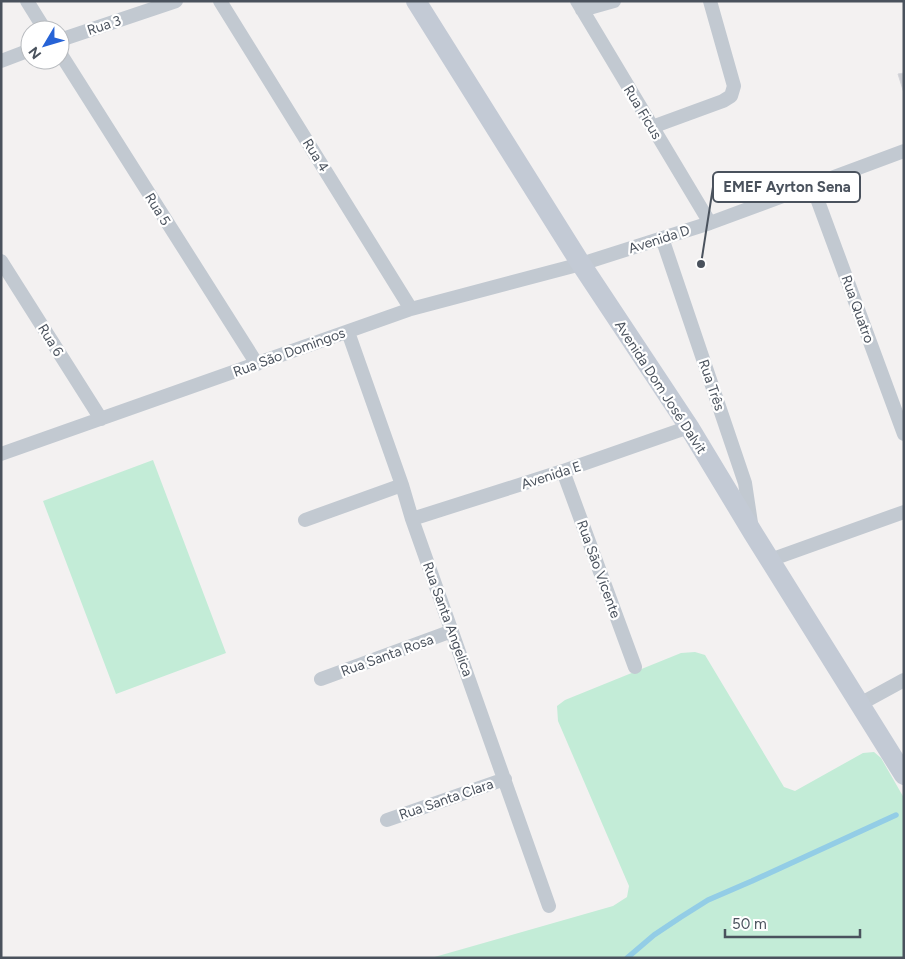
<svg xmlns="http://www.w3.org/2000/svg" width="905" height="959" viewBox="0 0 905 959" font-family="Figtree,sans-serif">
<rect width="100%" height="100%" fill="#f3f1f1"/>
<path fill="#c3ecd7" d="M153 460 226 653 116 694 43 501Z
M695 652 705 655 784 787 795 791 863 753 874 752 881 758 904 798V958H431L613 906 627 897 629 886 558 721 557 706 565 700 681 653Z"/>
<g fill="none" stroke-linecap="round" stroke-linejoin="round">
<path stroke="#93cde6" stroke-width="5.5" d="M627 958 654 935 681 917 708 900 752 881 896 815"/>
</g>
<path fill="#cecfd4" stroke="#d5d6db" d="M904 73V93L898 74Z"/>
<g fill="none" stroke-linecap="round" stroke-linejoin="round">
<path stroke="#c2c9d1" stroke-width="14" d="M27 1 45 30
M220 1 411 309
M577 1 710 223
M582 10 614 1
M60 40 176 1
M60 53 257 364
M1 61 30 50
M652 127 723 101 731 96 734 86 710 1
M812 185 904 434
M662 238 745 483 751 523
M1 261 101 419
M348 332 402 485 412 519 549 906
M1 454 411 309 581 264 710 223 904 151
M563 471 635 667
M412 519 563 471 689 427
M305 520 402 485
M770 560 904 512
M321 679 452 631
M860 704 904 680
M387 820 505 779"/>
<path stroke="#c3cad5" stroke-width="20" d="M416 1 581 264 689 427 753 533 904 775"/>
</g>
<g text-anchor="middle" stroke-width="4.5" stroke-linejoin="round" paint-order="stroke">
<g font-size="14" fill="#4a525d" stroke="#fff">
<text transform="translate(104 25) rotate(-18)" y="5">Rua 3</text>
<text transform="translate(643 112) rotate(59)" y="5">Rua Ficus</text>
<text transform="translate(316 155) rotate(58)" y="5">Rua 4</text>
<text transform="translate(158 209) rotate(58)" y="5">Rua 5</text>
<text transform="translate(659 239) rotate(-18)" y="5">Avenida D</text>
<text transform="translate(858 309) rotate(70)" y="5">Rua Quatro</text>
<text transform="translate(51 340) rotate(58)" y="5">Rua 6</text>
<text transform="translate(289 352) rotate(-20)" y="5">Rua São Domingos</text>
<text transform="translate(712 385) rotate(71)" y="5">Rua Três</text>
<text transform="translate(661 387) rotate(57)" y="5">Avenida Dom José Dalvit</text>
<text transform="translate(551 475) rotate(-18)" y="5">Avenida E</text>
<text transform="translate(599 569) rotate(70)" y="5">Rua São Vicente</text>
<text transform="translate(448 619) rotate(70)" y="5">Rua Santa Angelica</text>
<text transform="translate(387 655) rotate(-20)" y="5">Rua Santa Rosa</text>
<text transform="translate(446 799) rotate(-19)" y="5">Rua Santa Clara</text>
</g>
</g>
<path fill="none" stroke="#4a525d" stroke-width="2" d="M701 264L713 187"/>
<circle fill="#4a525d" stroke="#fff" stroke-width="2" cx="701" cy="264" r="5"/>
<rect fill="#fff" stroke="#4a525d" stroke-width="2" x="713" y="172" width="147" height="30" rx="5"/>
<g font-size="15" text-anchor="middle" font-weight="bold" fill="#4a525d">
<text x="787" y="192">EMEF Ayrton Sena</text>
</g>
<rect width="905" height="959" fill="none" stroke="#4a525d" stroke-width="5"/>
<g transform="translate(45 45) rotate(232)"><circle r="24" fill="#ffffff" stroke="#b7babe"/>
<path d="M0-4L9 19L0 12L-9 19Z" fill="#2763d6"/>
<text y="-8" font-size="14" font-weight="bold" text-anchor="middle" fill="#4a525d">N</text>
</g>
<path d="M725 929v8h135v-8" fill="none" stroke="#4a525d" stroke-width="2.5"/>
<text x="732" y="929" font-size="15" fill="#4a525d" stroke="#ffffff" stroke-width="4" paint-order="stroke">50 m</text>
</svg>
